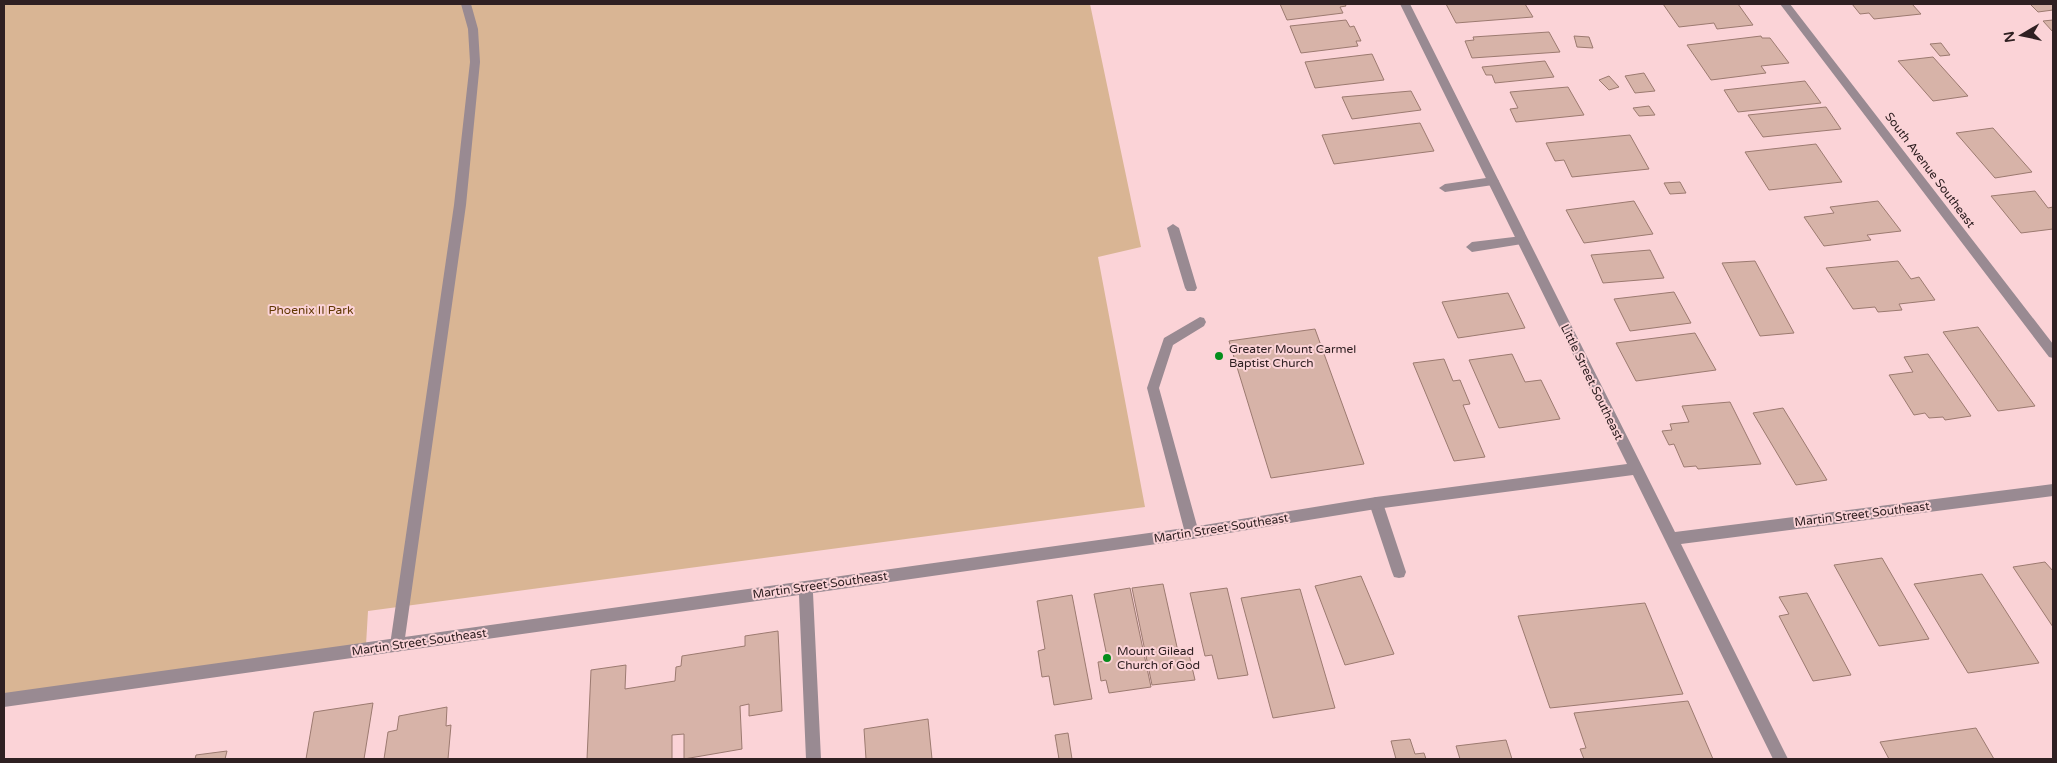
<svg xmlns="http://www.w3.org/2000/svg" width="2057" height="763" viewBox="0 0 2057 763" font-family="'Varela Round',sans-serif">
<rect width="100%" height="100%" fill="#fbd3d7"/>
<path fill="#d9b594" d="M4 4H1090L1141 247 1098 257 1145 507 368 611 366 645 4 700Z"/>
<path fill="#d7b3a8" stroke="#9c7a70" d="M1280 4H1345L1346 6 1340 7 1343 13 1287 20Z
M1446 4H1525L1533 17 1456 23Z
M1663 4H1738L1753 25 1717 29 1714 23 1679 27Z
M1852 4H1912L1921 14 1874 19 1869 13 1860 14Z
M2030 4H2053V10L2038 12Z
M1346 20 1350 27 1354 26 1361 41H1356L1358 46 1301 53 1290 26Z
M2053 20V32L2043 21Z
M1549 32 1560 52 1472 58 1465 41 1474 40 1473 37Z
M1574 36 1589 37 1593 48 1577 47Z
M1761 36 1762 38H1770L1789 63 1761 66 1766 73 1711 80 1687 45Z
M1941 43 1950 55 1940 56 1930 44Z
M1372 54 1384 80 1315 88 1305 62Z
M1933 57 1968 96 1933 101 1898 61Z
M1545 61 1554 77 1495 83 1492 75H1486L1482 67Z
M1644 73 1655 91 1635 93 1625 76Z
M1609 76 1619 87 1609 90 1599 80Z
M1805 81 1821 103 1738 112 1724 90Z
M1568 87 1584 115 1516 122 1510 109 1518 108 1510 92Z
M1411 91 1421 110 1352 119 1342 97Z
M1649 106 1655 115 1639 116 1633 108Z
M1826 107 1841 129 1763 137 1748 115Z
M1420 123 1434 151 1334 164 1322 135Z
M1993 128 2032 172 1995 178 1956 133Z
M1630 135 1649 169 1572 177 1564 160 1555 161 1546 143Z
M1816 144 1842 182 1769 190 1745 152Z
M1680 182 1686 193 1670 194 1664 183Z
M2035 191 2048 208 2053 207V229L2021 233 1991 196Z
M1634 201 1653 234 1584 243 1566 210Z
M1878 201 1901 231 1867 235 1871 240 1824 246 1804 217 1834 213 1830 207Z
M1650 250 1664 278 1603 283 1591 255Z
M1755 261 1794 333 1760 336 1722 263Z
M1898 261 1911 279 1919 277 1935 300 1899 304 1902 310 1878 312 1875 307 1853 309 1826 268Z
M1674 292 1691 323 1630 331 1614 299Z
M1508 293 1525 328 1458 338 1442 302Z
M1978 327 2035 406 1998 411 1943 332Z
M1315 329 1364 464 1271 478 1229 341Z
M1695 333 1716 370 1636 381 1616 343Z
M1512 354 1525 382 1541 380 1560 419 1499 428 1469 360Z
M1928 354 1971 416 1945 420 1943 417 1929 418 1925 413 1914 415 1889 375 1913 372 1904 357Z
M1444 359 1453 381 1460 380 1470 404 1463 405 1485 457 1454 461 1413 363Z
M1730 402 1761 464 1698 469 1696 466 1684 467 1674 444 1669 445 1662 431 1672 430 1670 424 1689 422 1682 406Z
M1783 408 1827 480 1796 485 1753 413Z
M1882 558 1929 639 1879 646 1834 565Z
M2045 562 2053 571V627L2013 567Z
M1982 574 2039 663 1968 673 1914 584Z
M1361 576 1394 654 1345 665 1315 586Z
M1163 584 1179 656 1189 654 1195 680 1152 685 1132 588Z
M1130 588 1151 687 1109 693 1106 680 1101 681 1098 662 1108 661 1094 594Z
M1227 588 1248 675 1218 679 1212 655 1205 656 1190 593Z
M1300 589 1335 708 1273 718 1241 598Z
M1807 593 1851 675 1813 681 1779 616 1789 614 1779 597Z
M1072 595 1092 699 1054 705 1049 676 1042 677 1038 651 1045 649 1037 601Z
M1645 603 1683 694 1550 708 1518 616Z
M778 631 782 711 749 716V704L740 706 742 749 684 759V734L672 735V759H587L591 670 626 665 625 689 675 681 676 667 681 666 682 656 745 646V636Z
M1688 701 1713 759H1584L1580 749 1586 748 1574 713Z
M373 703 364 759H306L314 712Z
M447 707 446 726 451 725 448 759H384L388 732 397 730 399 716Z
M928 719 932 759H866L864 729Z
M1976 728 1994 759H1889L1880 742Z
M1068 733 1072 759H1059L1055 735Z
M1410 739 1415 754 1424 753 1426 759H1396L1391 741Z
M1506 740 1512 759H1460L1456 746Z
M227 751 225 759H195L196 755Z"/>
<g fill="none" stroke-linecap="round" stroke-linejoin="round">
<path fill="#998a92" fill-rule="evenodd" d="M461 4H471L478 29 480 62 466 205 404 645 402 650 397 652 392 650 390 645 454 205 470 62 468 29Z
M1493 177 1499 181 1493 185 1445 192 1439 188 1445 184Z
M1173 224 1179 228 1197 288 1195 291H1187L1185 288 1167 228Z
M1522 236 1528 240 1522 244 1472 252 1466 247 1472 242Z
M1200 317 1204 318 1206 322 1204 326 1173 345 1159 388 1199 533 1197 537 1192 539 1187 537 1185 533 1147 388 1164 338Z
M1376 497 1381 499 1383 503 1406 572 1404 577 1399 578 1394 577 1392 572 1369 503 1371 499Z"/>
<path fill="#998a92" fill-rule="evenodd" d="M1400 4H1410L1675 532 2053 484V496L1681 544 1788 759H1773L1633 475 1376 509 1192 539 813 593 821 759H806L799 595 4 707V693L1192 527 1376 497 1627 464Z
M1780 4H1790L2053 344V358L2049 357Z"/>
</g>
<g fill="#048d1c" stroke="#fbd3d7" stroke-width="2">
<circle cx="1219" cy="356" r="5"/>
<circle cx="1107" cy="658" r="5"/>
</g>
<g text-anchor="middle" stroke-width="4" stroke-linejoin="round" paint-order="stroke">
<g font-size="12" fill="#2f2022" stroke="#fbd3d7">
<text transform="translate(1930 170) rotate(53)" y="4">South Avenue Southeast</text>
<text transform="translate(1592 382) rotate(64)" y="4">Little Street Southeast</text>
<text transform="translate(1862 514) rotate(-7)" y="4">Martin Street Southeast</text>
<text transform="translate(1221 528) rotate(-9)" y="4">Martin Street Southeast</text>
<text transform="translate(820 585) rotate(-8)" y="4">Martin Street Southeast</text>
<text transform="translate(419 642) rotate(-8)" y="4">Martin Street Southeast</text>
</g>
<g font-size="12" fill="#603702" stroke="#fbd3d7">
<text x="311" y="314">Phoenix II Park</text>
</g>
<g font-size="12" fill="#2f2022" stroke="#fbd3d7" text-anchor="start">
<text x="1229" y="353">Greater Mount Carmel<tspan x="1229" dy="14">Baptist Church</tspan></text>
<text x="1117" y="655">Mount Gilead<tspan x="1117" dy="14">Church of God</tspan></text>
</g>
</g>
<rect width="2057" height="763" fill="none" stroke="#2f2022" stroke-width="10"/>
<g transform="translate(2022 35) rotate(261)" stroke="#fbd3d7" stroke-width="4" paint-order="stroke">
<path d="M0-4L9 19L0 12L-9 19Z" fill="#2f2022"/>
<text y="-8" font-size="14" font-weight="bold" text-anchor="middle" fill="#2f2022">N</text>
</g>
</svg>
